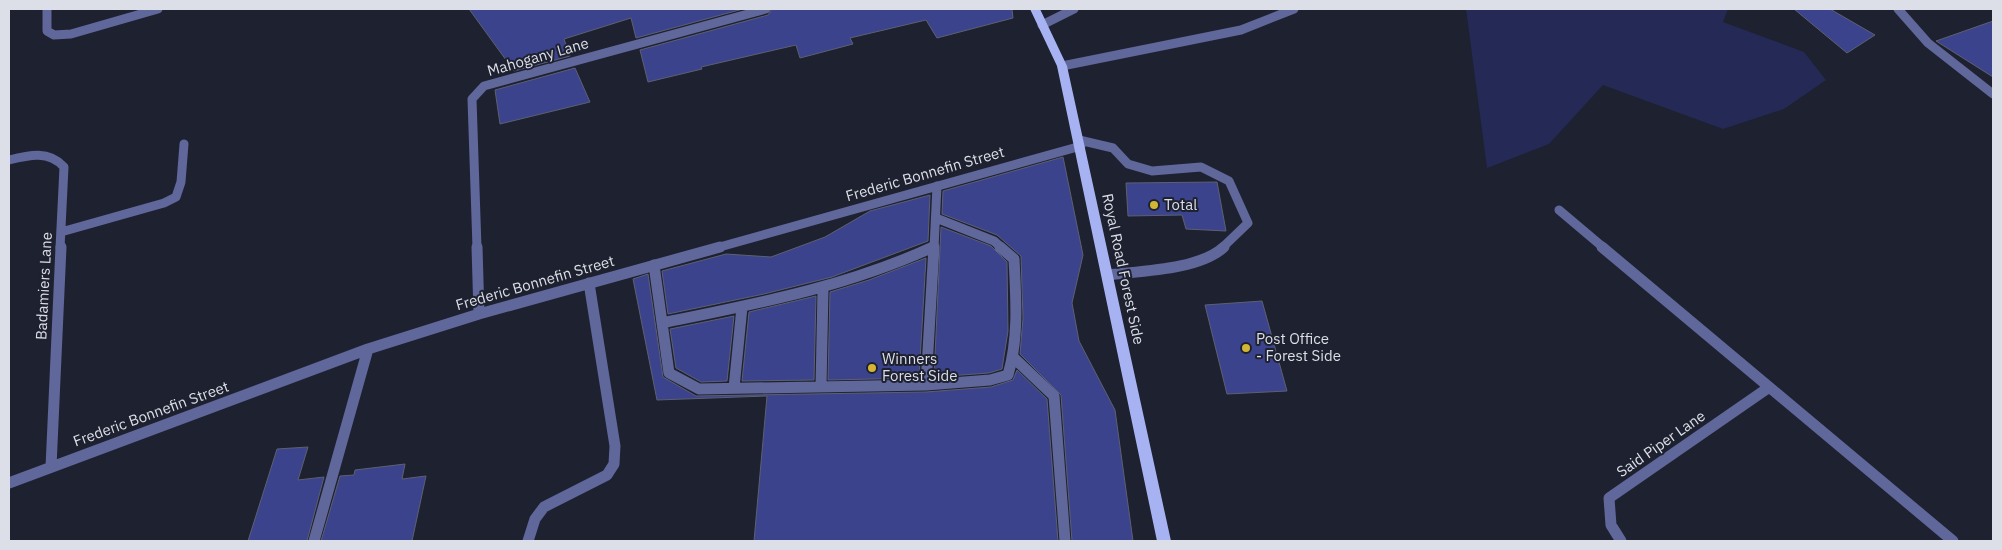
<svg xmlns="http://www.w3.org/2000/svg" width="2002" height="550" viewBox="0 0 2002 550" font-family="'IBM Plex Sans',sans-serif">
<rect width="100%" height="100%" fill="#1e212f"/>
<path fill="#242955" d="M1466 9H1728L1723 22 1804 52 1826 80 1784 109 1723 129 1603 85 1549 144 1487 168Z"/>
<path fill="#3c438d" stroke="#5d6071" d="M469 9H743L636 38 631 18 564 39 570 56 514 71Z
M772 9H1012L1013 18 937 38 926 20 850 38 853 44 800 58 796 45 701 67 702 69 648 82 640 50 768 15Z
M1794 9H1830L1875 35 1847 53Z
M1993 21V77L1936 41Z
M575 68 590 102 500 124 495 90Z
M1063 157 1083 255 1072 303 1079 341 1115 410 1133 541H1072L1061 395 1020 354 1023 318 1021 256 997 235 942 214 943 191Z
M1217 182 1226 231 1186 229 1182 215 1128 216 1126 183Z
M930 195 928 241 832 277 764 294 668 314 662 271 726 254 771 257 825 237 870 211Z
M941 227 991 246 1007 262 1008 331 1002 369 989 373 934 377Z
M926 258 919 378 828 380 830 292 869 280Z
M648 274 663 377 696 396 926 392 991 387 1013 380 1017 370 1047 399 1058 541H754L767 396 657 400 633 279Z
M816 296 814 380 742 381 749 312Z
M1262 301 1287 391 1227 394 1205 305Z
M734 316 727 381 701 382 676 368 670 329Z
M308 447 298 480 324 477 307 541H248L277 449Z
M405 464 402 479 426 476 412 541H321L340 476 354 475 355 470Z"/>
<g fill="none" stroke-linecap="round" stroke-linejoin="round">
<path stroke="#5f679b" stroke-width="9" d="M1042 25 1074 9
M1079 140 1113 148 1128 164 1152 171 1201 167 1229 181 1248 223 1222 248
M936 218 994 241 1002 248
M930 248 934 246
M934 248 937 186"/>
<path stroke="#5f679b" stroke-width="11" d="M654 265 669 373 699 389 926 385 934 247
M1108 275C1141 271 1199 270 1224 247
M662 323C755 304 846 287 933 247
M1014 358 1054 396 1065 541
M926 385 990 380 1008 375C1019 337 1016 298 1014 259L1000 247
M821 387 823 290
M734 388 742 307"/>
<path stroke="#5f679b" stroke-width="9" d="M47 9V31L54 35 71 34 158 9
M1898 9 1928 43 1993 94
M1062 66 1241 30 1294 9
M9 160C29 155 49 150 64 167L60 248
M1559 210 1604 248
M61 232 164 203 176 197 181 182 184 144
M477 248 472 99 484 86 766 9
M716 248 1081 146"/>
<path stroke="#5f679b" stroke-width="11" d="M477 247 479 314
M1602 247 1953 541
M51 467 61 247
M9 483 368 349 479 314 720 247
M314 541 368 349
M528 541 535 519 544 507 607 475 614 464 615 446 589 283
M1621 541 1611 525 1609 498 1768 388"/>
<path fill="#a6b2f2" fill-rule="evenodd" d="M1030 9H1040L1067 66 1171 541H1157L1057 66Z"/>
</g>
<g fill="#d3b635" stroke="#1e212f" stroke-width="2">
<circle cx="1154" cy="205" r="5"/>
<circle cx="1246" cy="348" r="5"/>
<circle cx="872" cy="368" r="5"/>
</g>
<g text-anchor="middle" stroke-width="4" stroke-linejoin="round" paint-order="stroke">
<g font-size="15" fill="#dcdee8" stroke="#1e212f">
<text transform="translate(538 57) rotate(-16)" y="5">Mahogany Lane</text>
<text transform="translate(925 174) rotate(-16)" y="5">Frederic Bonnefin Street</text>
<text transform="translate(1123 269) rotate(78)" y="5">Royal Road Forest Side</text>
<text transform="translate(535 283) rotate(-16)" y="5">Frederic Bonnefin Street</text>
<text transform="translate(44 286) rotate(-87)" y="5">Badamiers Lane</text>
<text transform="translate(151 414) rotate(-20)" y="5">Frederic Bonnefin Street</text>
<text transform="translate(1661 444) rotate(-35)" y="5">Said Piper Lane</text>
</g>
<g font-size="15" fill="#dcdee8" stroke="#1e212f" text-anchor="start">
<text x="1164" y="210">Total</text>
<text x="1256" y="344">Post Office<tspan x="1256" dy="17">- Forest Side</tspan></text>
<text x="882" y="364">Winners<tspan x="882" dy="17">Forest Side</tspan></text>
</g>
</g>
<rect width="2002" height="550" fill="none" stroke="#dcdee8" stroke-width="20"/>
</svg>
